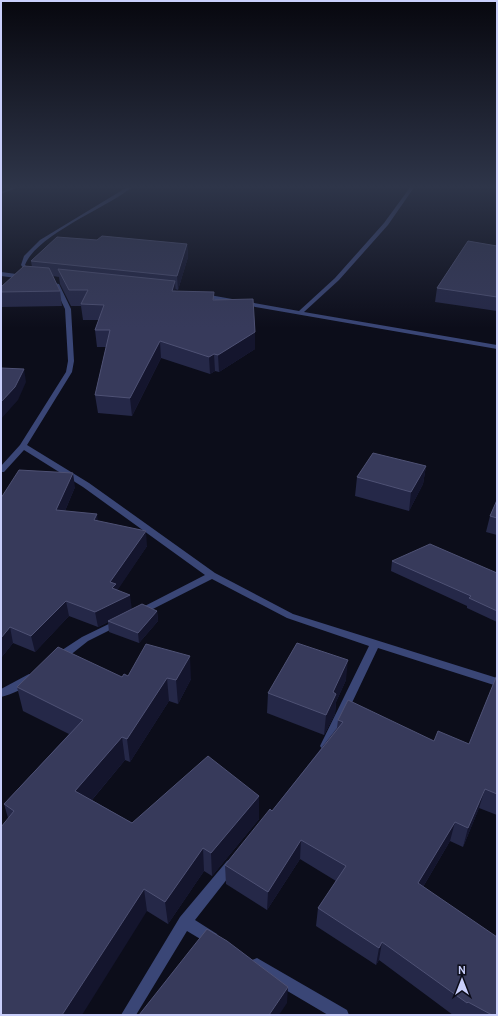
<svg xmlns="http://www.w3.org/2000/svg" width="498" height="1016" viewBox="0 0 498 1016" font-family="Cabin,sans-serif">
<rect width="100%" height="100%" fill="#0c0d1a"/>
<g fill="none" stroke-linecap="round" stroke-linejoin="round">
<path fill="#3a4676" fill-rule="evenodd" d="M17 186H22L1 194V192Z
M129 186H134C108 207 36 235 25 265L34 275 29 276 21 265 24 256 40 240Z
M411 186H415L388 225 339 280 304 312 497 345V349L204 298 201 296 204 294 299 311 335 278 384 223Z
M1 272 24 275 27 277 24 279 1 276Z
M54 283 59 284 71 309 74 361 72 372 27 445 89 483 215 573 293 614 497 678V686L378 648 330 749 326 751 322 749 320 746 369 646 287 618 212 579 143 614H137L135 612 137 610 205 575 83 487 24 450 4 472H1V466L20 445 66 372 68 361 65 309 53 284Z
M119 619 122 620 124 622 122 624 88 641 64 660 60 661 56 660 55 657 56 654 82 637Z
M29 674 33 675 34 678C28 688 12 694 1 697V689Z
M231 859 235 861 237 865 235 869 195 920 217 934 219 939 217 944 212 946 187 931 136 1015H121L180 917 227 861Z
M257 958 347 1010 349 1015H328L252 970 250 965 252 960Z"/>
</g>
<path fill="#252848" d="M97 240 187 244 188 257 178 290 175 289V292L214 300 255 349 219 372 215 371 210 374 161 358 132 416 98 413 95 395 106 347H97L95 330 99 320H83L81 306H71L60 284 59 277 53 276 60 291 62 306 1 307V287L32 267 31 261Z
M497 246V311L435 302 437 288Z
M426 466 423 484 409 511 355 496 357 477Z
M75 487 65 511 98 521 147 546 117 590 132 610 157 611 158 621 139 643 109 632 108 622 98 627 69 616 35 652 13 643 1 658V498Z
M497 500V535L486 532 490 516Z
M392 561 497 573V622L467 608V606L391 571Z
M497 675V815L479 808 463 847 450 841 423 887 497 1015H453L379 960 376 965 316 926 318 908 336 881 300 859 267 910 226 884 225 865 272 811 337 728 338 720 434 741 469 744Z
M128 676 191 679 178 704 169 701 130 762 125 760 92 800 132 823 259 796V819L212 876 204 871 168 924 147 911 8 818 4 804 69 734 23 711 17 687Z
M346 680 336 702 335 714 324 735 267 713 268 693Z"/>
<path fill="#14152d" d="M187 244 188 257 178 290 177 276Z
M175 281 176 296 172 291Z
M255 332V349L219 372 218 355Z
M160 341 161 358 132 416 130 398Z
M214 354 215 371 210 374 209 357Z
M24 369 26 382 18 400 1 419V402Z
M426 466 423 484 409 511 411 492Z
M73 473 75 487 59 525 56 510Z
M97 514 99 529 94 520Z
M146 531 147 546 117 591 130 595 132 610 108 621V622L98 627 95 612 110 582Z
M66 601 69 616 35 652 31 636Z
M157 611 158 621 139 643 138 633Z
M10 627 13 643 1 658V638Z
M190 656 191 679 178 704 176 680Z
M348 660 346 680 336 702 335 714 324 735 326 715 333 692Z
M167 678 169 701 130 762 127 739Z
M122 737 125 760 80 814 75 791Z
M485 789 479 808 463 847 468 828Z
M259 796V819L212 876 211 853Z
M455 822 450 841 414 902 418 883Z
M301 840 300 859 267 910 268 892Z
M203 848 204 871 168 924 165 902Z
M144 889 147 911 82 1015H62Z
M382 942 379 960 376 965 379 948Z
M288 987 287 1003 279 1015H269Z"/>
<path fill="#373a5b" stroke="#4e5174" d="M102 236 187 244 177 276 31 261 57 237 97 240Z
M468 241 497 246V297L437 288Z
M24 266 49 268 60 291 1 292V287Z
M58 269 175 281 172 291 214 292 213 300 253 299 255 332 218 355 214 354 209 357 160 341 130 398 95 395 110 330H95L104 305 81 304 88 290H69Z
M1 368 24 369 15 387 1 402Z
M373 453 426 466 411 492 357 477Z
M19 470 73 473 56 510 97 514 94 520 146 531 110 582 116 584 112 588 130 595 95 612 66 601 31 636 10 627 1 638V498Z
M497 500V518L490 516Z
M430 544 497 573V611L469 598 471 596 392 561Z
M142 604 157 611 138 633 108 621Z
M297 643 348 660 333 692 336 694 326 715 268 693Z
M146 644 190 656 176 680 167 678 127 739 122 737 75 791 132 823 208 756 259 796 211 853 203 848 165 902 144 889 62 1015H1V827L14 811 4 804 83 720 17 687 58 647 122 677 124 674 128 676Z
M497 675V794L485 789 468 828 455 822 418 883 497 937V1015H492L468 1002 467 1003 382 942 379 948 318 908 346 866 301 840 268 892 225 865 270 809 272 811 343 722 338 720 348 700 434 741 438 731 469 744Z
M207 929 227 941 288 987 269 1015H139Z"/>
<linearGradient id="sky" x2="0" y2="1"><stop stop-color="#07070e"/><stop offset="0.57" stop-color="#2e3549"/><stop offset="1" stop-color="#2e3549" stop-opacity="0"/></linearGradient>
<rect width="498" height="328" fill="url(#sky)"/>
<rect width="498" height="1016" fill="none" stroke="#c9cffb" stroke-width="4"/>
<g transform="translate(462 980)" stroke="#0c0d1a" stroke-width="3" paint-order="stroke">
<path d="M0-3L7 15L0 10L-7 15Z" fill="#c9cffb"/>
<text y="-6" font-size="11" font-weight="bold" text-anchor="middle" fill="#c9cffb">N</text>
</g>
</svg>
